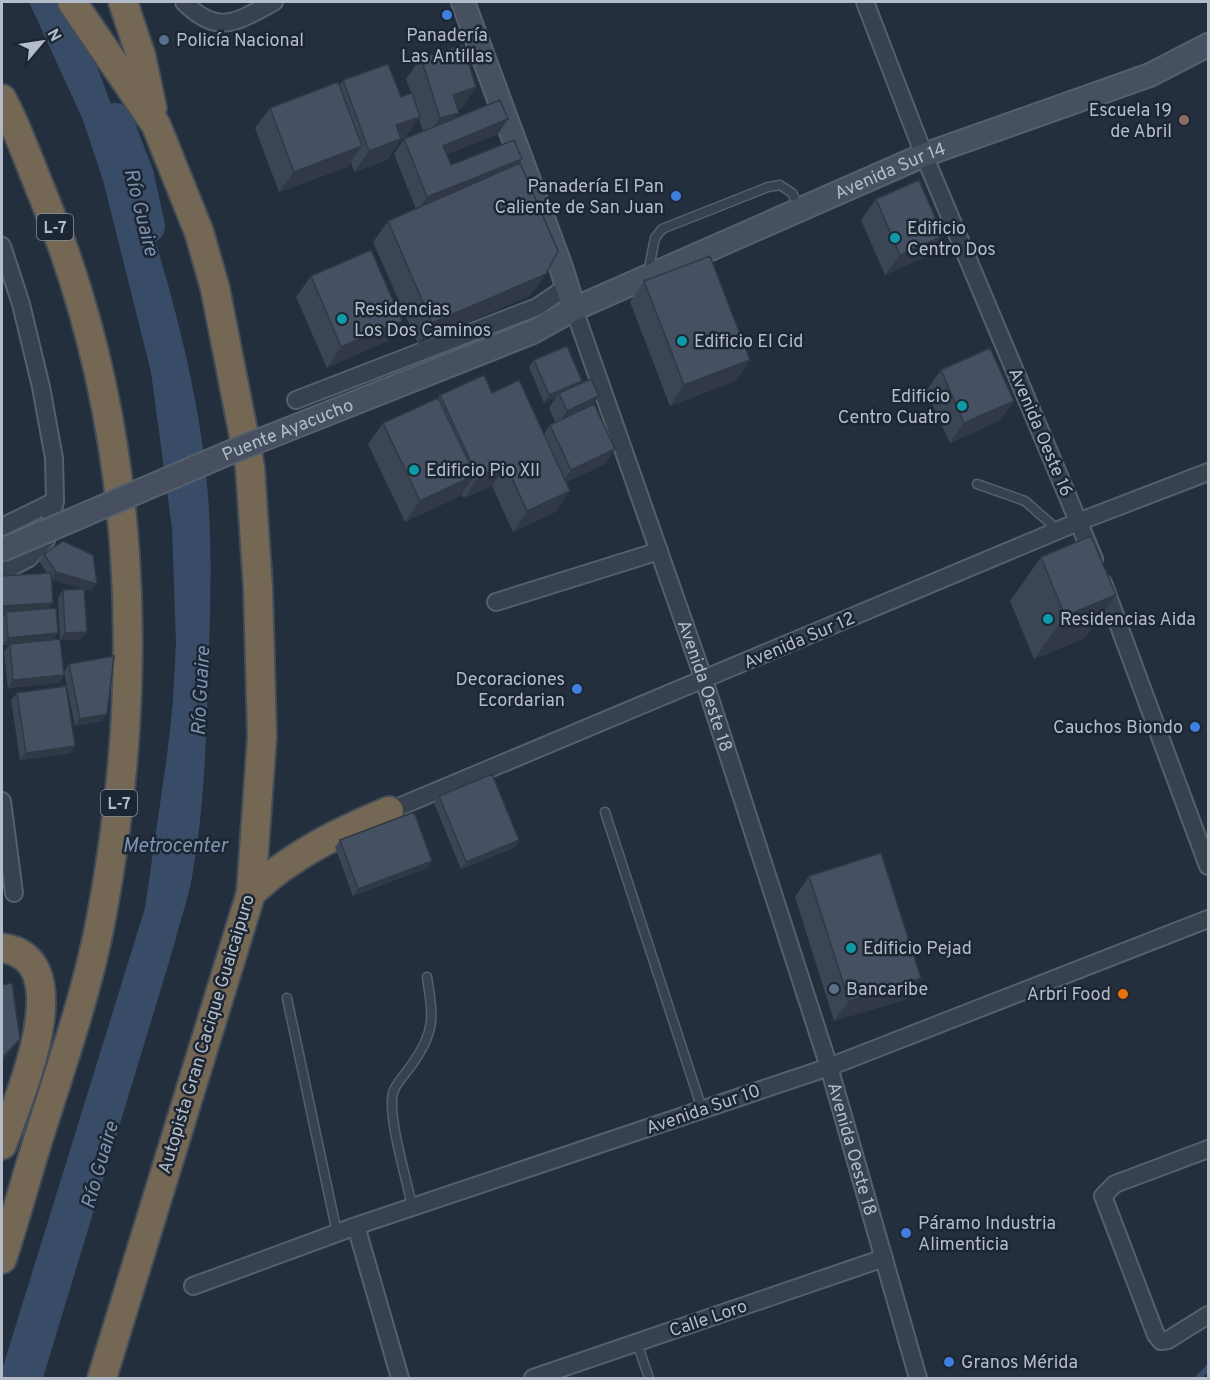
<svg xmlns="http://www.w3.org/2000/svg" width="1210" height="1380" viewBox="0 0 1210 1380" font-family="Overpass,sans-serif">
<rect width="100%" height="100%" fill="#242f3e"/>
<path fill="#394c67" d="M29 2H68C96 56 115 115 134 173 169 281 202 395 209 509 212 566 210 622 208 679 206 745 204 811 192 877 188 899 180 921 175 942L43 1378H2V1370L145 908 167 756 173 702 176 642 172 528 151 372 103 180 83 120Z"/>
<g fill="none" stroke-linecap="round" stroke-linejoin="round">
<path stroke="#394c67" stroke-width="6" d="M1198 1378 1208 1368"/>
<path stroke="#394c67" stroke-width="36" d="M115 121 136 176 147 226"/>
<g stroke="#565f6c" stroke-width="11">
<path id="lane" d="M648 273 655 238 662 229 768 187 780 185 792 193 800 209
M977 484 1025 501 1058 530
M605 812 702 1109
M287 998 337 1233
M412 1207C408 1182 385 1111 394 1090 398 1081 407 1072 413 1063 436 1030 433 1016 427 977
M637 1343 649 1378"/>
</g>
<g stroke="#565f6c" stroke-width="20">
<g id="street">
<path d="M184 2C218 37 238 21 274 2"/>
<path d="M865 2 924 155 1094 559"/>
<path d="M2 246 21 304 41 387 54 458 55 501 46 540 29 558 2 572"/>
<path id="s1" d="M574 309 704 680 829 1067 918 1378"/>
<path d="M296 400 537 307 568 286"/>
<path d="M2 527 55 501"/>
<path d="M1103 583 1208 866"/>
<path d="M496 602 659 551"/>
<path d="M2 801 14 893"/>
<path d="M389 811 1078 522 1208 472"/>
<path d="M1208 1149 1115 1184 1103 1196 1156 1335 1161 1341 1168 1340 1208 1315"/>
<path d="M356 1226 400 1378"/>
<path d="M193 1286 356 1226 829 1067 1208 919"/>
<path d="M533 1378 884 1258"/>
</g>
</g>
<g stroke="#565f6c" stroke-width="26">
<g id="secondary">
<path d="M463 2 561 267 574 309"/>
<path id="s2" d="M533 332 574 309 924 155 1150 75 1208 45"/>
</g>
</g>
<g stroke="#434c59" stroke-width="32">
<path id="highway" d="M72 2 156 125 199 232 215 288 250 467 258 588 262 736 251 893 102 1378
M123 2 141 56 152 108
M2 99C18 129 29 162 42 193 138 424 147 675 101 919 88 988 65 1055 44 1121 29 1167 17 1213 2 1259
M251 893C291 855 339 832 389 811
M2 948C82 958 17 1101 2 1145"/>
</g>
<use href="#lane" stroke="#38414e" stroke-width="8"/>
<use href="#street" stroke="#38414e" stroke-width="16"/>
<use href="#secondary" stroke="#465061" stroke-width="22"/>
<use href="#highway" stroke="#746855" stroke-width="28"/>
<g stroke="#565f6c" stroke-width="26" stroke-linecap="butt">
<g id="secondary-bridge">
<path id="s3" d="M2 550 231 452 533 332"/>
</g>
</g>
<use href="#secondary-bridge" stroke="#465061" stroke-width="22"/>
</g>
<path fill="#3b4654" d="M421 58 462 108 458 109 455 119 498 134 447 154 451 165 522 159 518 165 531 295 418 344 373 242 388 221 416 209 394 154 404 139 423 132 419 118 405 137 401 139 387 160 354 172 351 162 347 167 279 192 255 128 270 108 339 86 343 80 401 97 411 93 406 79Z
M876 199 943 236 928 256 885 275 861 220Z
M311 276 387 341 327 368 296 297Z
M644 281 750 360 735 381 670 406 630 302Z
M534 360 582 381 580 384 599 396 593 405 615 449 605 464 566 482 555 512 513 532 492 486 464 498 462 494 460 496 405 522 368 444 383 423 438 398 440 395 492 393 544 434 550 425 555 422 549 408 556 397 544 403 529 367Z
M941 370 1014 401 999 421 950 443 926 391Z
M44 554 91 591 84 589 82 639 60 640 58 598 63 590 84 589 51 579 53 603 48 609 54 640 64 675 59 683 8 688 4 652 9 645H3L2 618 5 613H2V576L47 573 39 561Z
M1041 557 1116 595 1085 638 1034 659 1010 601Z
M69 664 102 721 75 726 64 672Z
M17 693 75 746 70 753 20 760 11 700Z
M439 796 519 840 514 848 461 869 434 803Z
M340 840 432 861 427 868 353 896 335 847Z
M809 876 907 999 834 1021 795 897Z"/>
<path fill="#303945" d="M476 87 462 108 439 116 453 95Z
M459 113 444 133 426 139 440 118Z
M420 117 405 137 382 146 396 125Z
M508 119 498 134 433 160 443 146Z
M401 139 387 160 354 172 369 151Z
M362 146 347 167 279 192 294 172Z
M522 159 512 173 417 211 427 197Z
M943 236 928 256 885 275 900 255Z
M546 274 531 295 418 344 432 323Z
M402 321 387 341 327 368 341 347Z
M750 360 735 381 670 406 684 385Z
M582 381 576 389 559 393 556 397 544 403 549 395Z
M599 396 589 411 557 426 567 411Z
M1014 401 999 421 950 443 964 423Z
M615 449 605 464 561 484 571 470Z
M506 465 492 486 464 498 478 477Z
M475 475 460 496 405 522 420 501Z
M570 491 555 512 513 532 527 511Z
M56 572 97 584 91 591 51 579Z
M1116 595 1085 638 1034 659 1065 616Z
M53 603 47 610 2 613V606Z
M87 632 82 639 60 640 65 633Z
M58 633 53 641 3 645 8 638Z
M64 675 59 683 8 688 13 680Z
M107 714 102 721 75 726 80 719Z
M75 746 70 753 20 760 26 753Z
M519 840 514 848 461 869 466 862Z
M432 861 427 868 353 896 358 889Z
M921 978 907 999 834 1021 849 1001Z
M20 1039 12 1050 2 1061V1058Z"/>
<path fill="#455162" stroke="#303945" stroke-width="1.5" d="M463 45 476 87 453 95 459 113 440 118 421 58Z
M388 64 401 97 412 93 420 117 396 125 401 139 369 151 343 80Z
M338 82 362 146 294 172 270 108Z
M500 100 508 119 443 146 451 165 514 140 522 159 427 197 404 139Z
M520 163 558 251 546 274 432 323 388 221Z
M919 180 943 236 900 255 876 199Z
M371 250 402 321 341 347 311 276Z
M710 256 750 360 684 385 644 281Z
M567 346 582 381 549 395 534 360Z
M990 348 1014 401 964 423 941 370Z
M484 375 492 393 519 380 570 491 527 511 506 465 478 477 440 395Z
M591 379 599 396 567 411 559 393Z
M438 398 475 475 420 501 383 423Z
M594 404 615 449 571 470 550 425Z
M1091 536 1116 595 1065 616 1041 557Z
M63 541 93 555 97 584 56 572 44 554Z
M51 573 53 603 2 606V576Z
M84 589 87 632 65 633 63 590Z
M56 608 58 633 8 638 6 612Z
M60 639 64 675 13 680 10 644Z
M114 656 107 714 80 719 69 664Z
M66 686 75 746 26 753 17 693Z
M492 774 519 840 466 862 439 796Z
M414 812 432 861 358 889 340 840Z
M881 853 921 978 849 1001 809 876Z
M12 983 20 1039 2 1058V985Z"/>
<g fill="#3f7fe0" stroke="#1d2633" stroke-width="2">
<circle cx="447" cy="15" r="6"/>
<circle cx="676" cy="196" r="6"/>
<circle cx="577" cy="689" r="6"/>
<circle cx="1195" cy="727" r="6"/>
<circle cx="906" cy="1233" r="6"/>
<circle cx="949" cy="1362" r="6"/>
</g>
<g fill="#5c6f8a" stroke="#1d2633" stroke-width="2">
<circle cx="164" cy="40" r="6"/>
<circle cx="834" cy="989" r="6"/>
</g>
<circle fill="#8d6e63" stroke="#1d2633" stroke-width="2" cx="1184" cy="120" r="6"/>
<g fill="#0f9aa8" stroke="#1d2633" stroke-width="2">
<circle cx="895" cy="238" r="6"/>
<circle cx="342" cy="319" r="6"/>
<circle cx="682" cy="341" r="6"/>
<circle cx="962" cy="406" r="6"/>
<circle cx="414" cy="470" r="6"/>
<circle cx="1048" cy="619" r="6"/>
<circle cx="851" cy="948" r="6"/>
</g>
<circle fill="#e8710a" stroke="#1d2633" stroke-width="2" cx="1123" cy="994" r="6"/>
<g text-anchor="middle" stroke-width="5" stroke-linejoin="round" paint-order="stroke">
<g fill="#1d2633" stroke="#878f9c" stroke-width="1.5">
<rect x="37" y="214" width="36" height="26" rx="4.5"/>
<rect x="101" y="790" width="36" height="26" rx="4.5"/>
</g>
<g font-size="16" font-weight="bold" fill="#b4bcc9">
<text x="55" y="233">L-7</text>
<text x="119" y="809">L-7</text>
</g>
<g font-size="18" fill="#b4bcc9" stroke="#1d2633" text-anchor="start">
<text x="447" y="41" text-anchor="middle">Panadería<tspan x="447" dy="21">Las Antillas</tspan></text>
<text x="176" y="46">Policía Nacional</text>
<text x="1172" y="116" text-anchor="end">Escuela 19<tspan x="1172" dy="21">de Abril</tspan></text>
<text x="664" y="192" text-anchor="end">Panadería El Pan<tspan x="664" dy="21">Caliente de San Juan</tspan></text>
<text x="907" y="234">Edificio<tspan x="907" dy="21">Centro Dos</tspan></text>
<text x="354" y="315">Residencias<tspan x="354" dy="21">Los Dos Caminos</tspan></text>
<text x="694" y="347">Edificio El Cid</text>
<text x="950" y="402" text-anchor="end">Edificio<tspan x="950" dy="21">Centro Cuatro</tspan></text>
<text x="426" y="476">Edificio Pio XII</text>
<text x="1060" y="625">Residencias Aida</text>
<text x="565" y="685" text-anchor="end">Decoraciones<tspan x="565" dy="21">Ecordarian</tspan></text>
<text x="1183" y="733" text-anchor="end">Cauchos Biondo</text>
<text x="863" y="954">Edificio Pejad</text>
<text x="846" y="995">Bancaribe</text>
<text x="1111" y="1000" text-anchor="end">Arbri Food</text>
<text x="918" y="1229">Páramo Industria<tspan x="918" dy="21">Alimenticia</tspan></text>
<text x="961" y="1368">Granos Mérida</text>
</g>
<g font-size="18" fill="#b4bcc9" stroke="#1d2633">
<text dy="6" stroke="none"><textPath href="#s2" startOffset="392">Avenida Sur 14</textPath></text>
<text dy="6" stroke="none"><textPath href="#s3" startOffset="310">Puente Ayacucho</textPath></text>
<text transform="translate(1041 432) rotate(67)" y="6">Avenida Oeste 16</text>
<text transform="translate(799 640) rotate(-23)" y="6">Avenida Sur 12</text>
<text dy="6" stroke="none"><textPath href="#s1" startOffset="399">Avenida Oeste 18</textPath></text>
<text transform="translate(206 1034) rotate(-73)" y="6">Autopista Gran Cacique Guaicaipuro</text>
<text transform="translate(703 1109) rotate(-19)" y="6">Avenida Sur 10</text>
<text dy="6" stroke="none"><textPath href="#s1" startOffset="885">Avenida Oeste 18</textPath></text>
<text transform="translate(708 1318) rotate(-19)" y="6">Calle Loro</text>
</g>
<g font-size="20" font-style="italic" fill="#7c92b1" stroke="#1d2633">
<text transform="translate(142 212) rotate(76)" y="7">Río Guaire</text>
<text transform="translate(200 691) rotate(-87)" y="7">Río Guaire</text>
<text x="175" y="852">Metrocenter</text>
<text transform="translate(99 1165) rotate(-74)" y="7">Río Guaire</text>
</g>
</g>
<rect width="1210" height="1380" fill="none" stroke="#b4bcc9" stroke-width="6"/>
<g transform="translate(42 42) rotate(61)" stroke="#1d2633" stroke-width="4.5" paint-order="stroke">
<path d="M0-4.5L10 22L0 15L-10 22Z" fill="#b4bcc9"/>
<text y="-9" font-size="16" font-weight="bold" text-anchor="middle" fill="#b4bcc9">N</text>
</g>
</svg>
